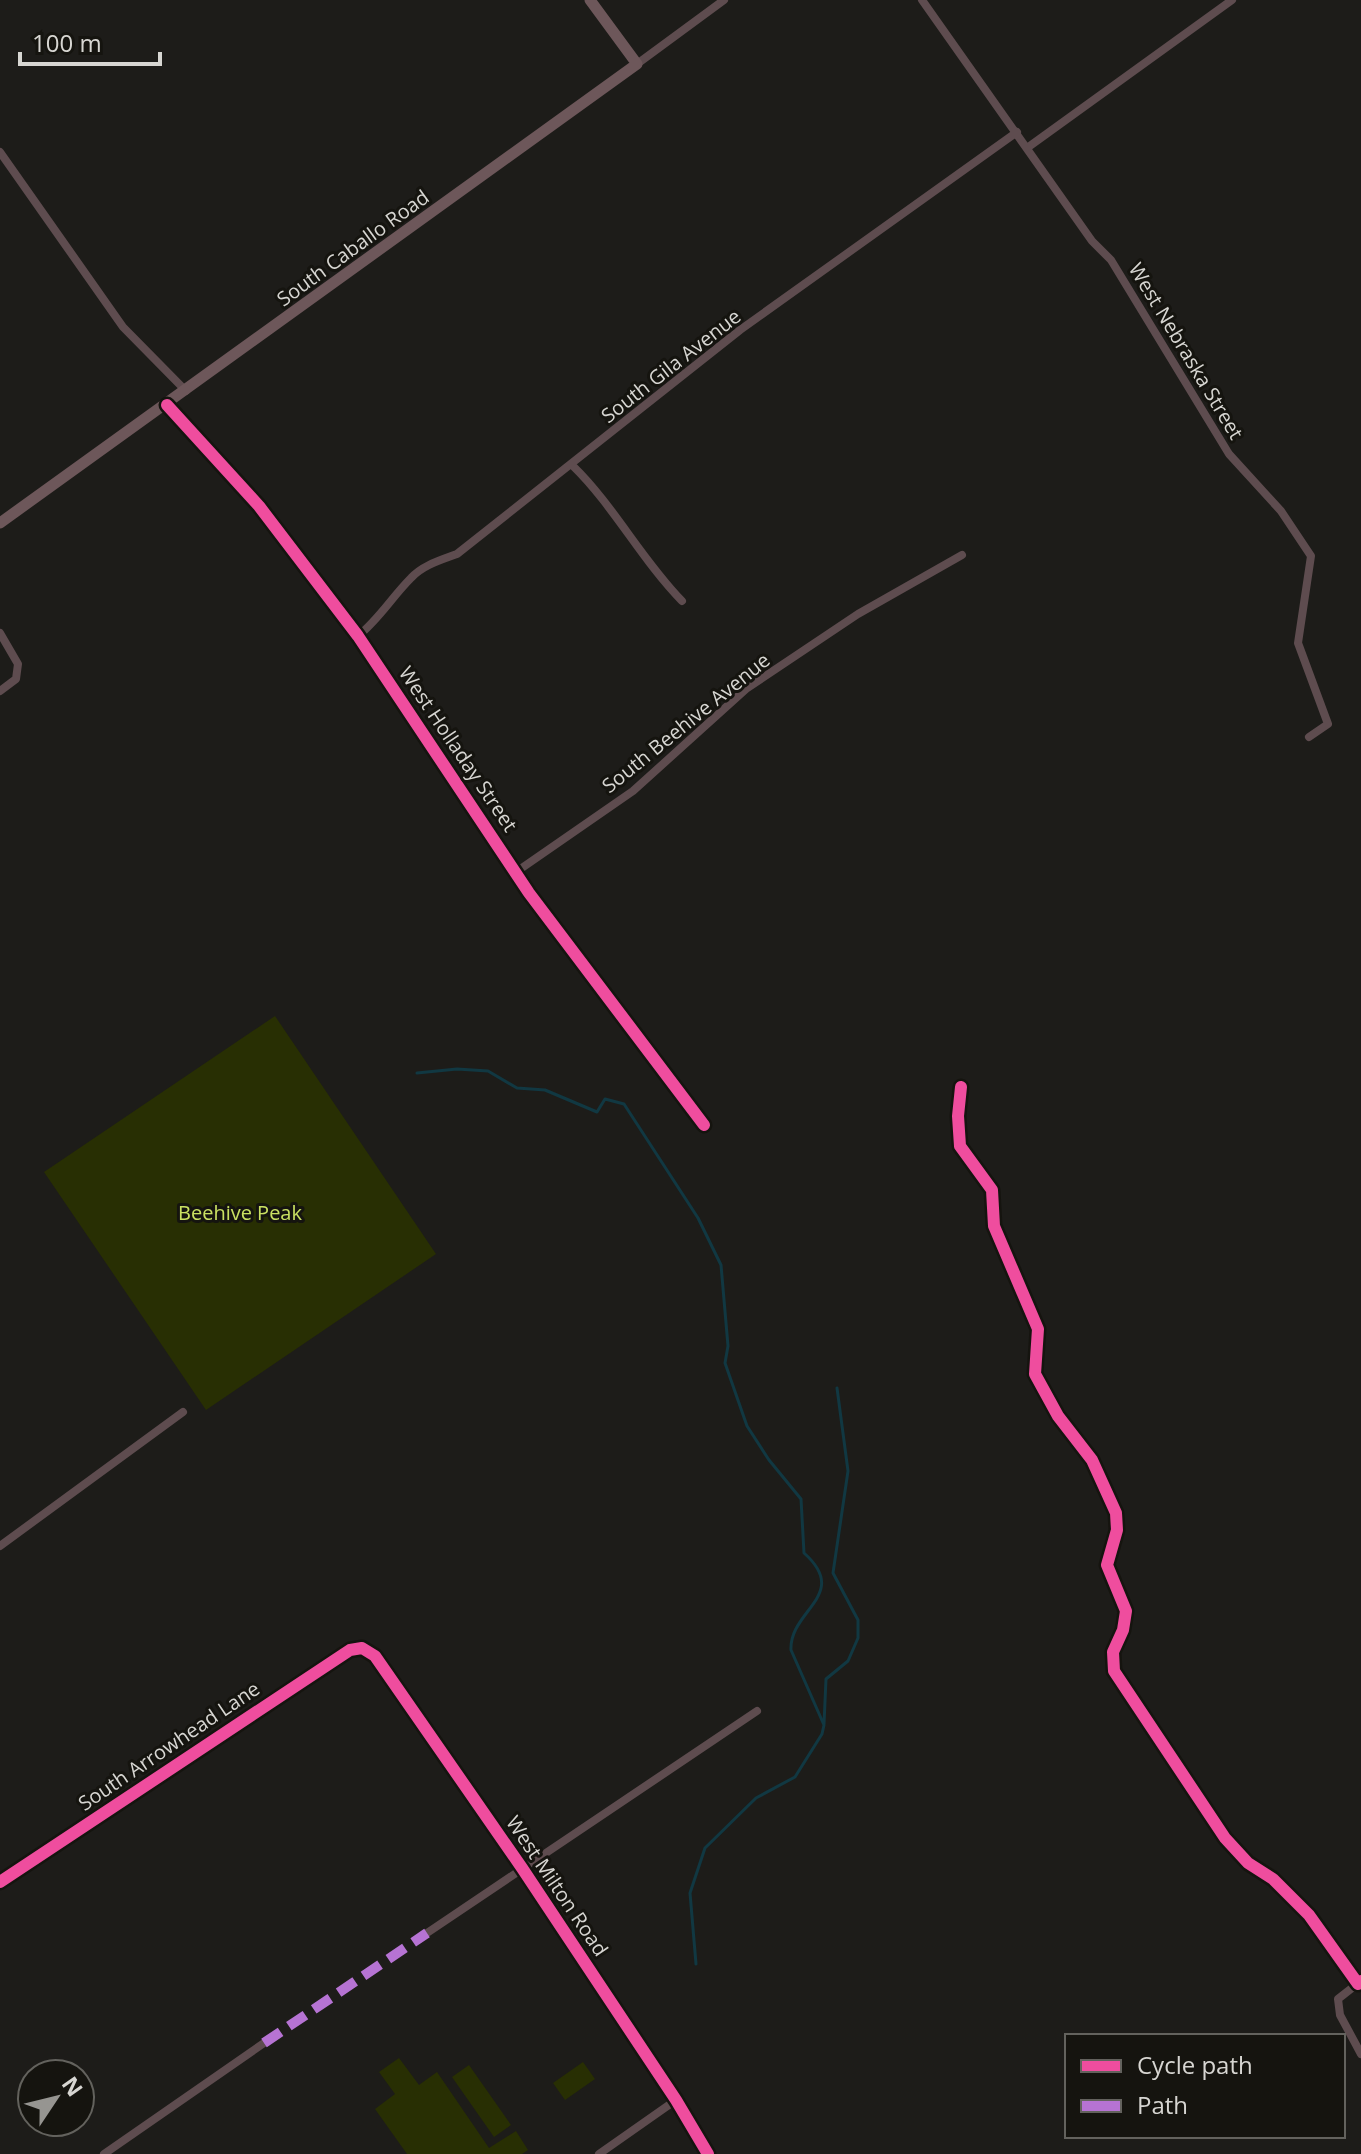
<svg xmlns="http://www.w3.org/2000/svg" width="1361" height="2154" viewBox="0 0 1361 2154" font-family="'Open Sans',sans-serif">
<rect width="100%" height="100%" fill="#1d1c19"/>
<path fill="#282f03" d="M275 1016 436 1254 206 1410 44 1172Z
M399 2058 419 2085 437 2072 489 2148 516 2131 528 2150 522 2154H407L375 2109 395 2094 379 2072Z
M583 2062 595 2079 565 2100 553 2083Z
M469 2065 511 2125 494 2137 452 2077Z"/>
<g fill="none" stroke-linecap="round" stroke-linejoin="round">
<path stroke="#113842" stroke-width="3" d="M417 1073 457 1069 488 1071 517 1088 545 1090 597 1112 605 1099 624 1104 698 1218 721 1265 728 1346 725 1363 747 1426 769 1460 801 1499 804 1553C851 1595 789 1610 791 1650L824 1725 822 1734 795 1777 756 1798 705 1848 690 1893 696 1964
M824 1724 826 1679 848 1661 858 1638V1620L833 1573 848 1471 837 1388"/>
<path stroke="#5e4c4f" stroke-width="8" d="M922 0 1092 241 1111 260 1229 454 1281 511 1311 556 1298 643 1328 724 1309 737
M637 64 724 0
M1027 148 1232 0
M0 152 123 327 186 391
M167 405 259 506 358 636 529 893 704 1125
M573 466C614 506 641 559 682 601
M0 633 18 664 16 679 0 691
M358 636C379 619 392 597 411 578 423 565 441 560 457 554L740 330 1017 132
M516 872 633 791 746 689 858 614 962 555
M961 1087 958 1116 960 1146 992 1190 994 1226 1038 1329 1035 1374 1058 1416 1092 1460 1116 1513 1117 1530 1107 1565 1126 1611 1123 1630 1113 1652 1114 1671 1225 1838 1248 1863 1273 1879 1309 1915 1358 1984
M0 1546 183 1412
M0 1882 350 1650 362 1648 375 1656 522 1868 676 2100 708 2154
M427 1933 757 1711
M1361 1981 1338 1999 1340 2015 1361 2054
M104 2154 264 2043
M599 2154 676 2100"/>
<path stroke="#6d575a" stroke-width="11" d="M0 523 637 64 590 0"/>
<path stroke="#b673d3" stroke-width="10" stroke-dasharray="20 10" stroke-linecap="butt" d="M264 2043 427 1933"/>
<g stroke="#15140f" stroke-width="17">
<path id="cycleway" d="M167 405 259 506 358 636 529 893 704 1125
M961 1087 958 1116 960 1146 992 1190 994 1226 1038 1329 1035 1374 1058 1416 1092 1460 1116 1513 1117 1530 1107 1565 1126 1611 1123 1630 1113 1652 1114 1671 1225 1838 1248 1863 1273 1879 1309 1915 1358 1984 1361 1981
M0 1882 350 1650 362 1648 375 1656 522 1868 676 2100 708 2154"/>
</g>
<use href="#cycleway" stroke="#ef4d9e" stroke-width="12"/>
</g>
<g text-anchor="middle" stroke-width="6" stroke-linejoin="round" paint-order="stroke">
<g font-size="20" fill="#d7d6d2" stroke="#15140f">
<text transform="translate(353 248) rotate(-36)" y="7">South Caballo Road</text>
<text transform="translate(1186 351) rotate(59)" y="7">West Nebraska Street</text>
<text transform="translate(671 366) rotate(-38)" y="7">South Gila Avenue</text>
<text transform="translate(686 723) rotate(-39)" y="7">South Beehive Avenue</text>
<text transform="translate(458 749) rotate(56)" y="7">West Holladay Street</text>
<text transform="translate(169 1746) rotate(-34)" y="7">South Arrowhead Lane</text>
<text transform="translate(557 1886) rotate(56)" y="7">West Milton Road</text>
</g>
<g font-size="20" fill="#cae162" stroke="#15140f">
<text x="240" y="1220">Beehive Peak</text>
</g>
</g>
<rect x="1065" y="2034" width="280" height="104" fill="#15140f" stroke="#63625d" stroke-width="2"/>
<rect x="1081" y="2060" width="40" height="12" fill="#ef4d9e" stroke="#63625d" stroke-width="2"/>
<text x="1137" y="2074" font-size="24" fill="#d7d6d2">Cycle path</text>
<rect x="1081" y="2100" width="40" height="12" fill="#b673d3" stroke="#63625d" stroke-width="2"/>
<text x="1137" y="2114" font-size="24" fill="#d7d6d2">Path</text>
<g transform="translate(56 2098) rotate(55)"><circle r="38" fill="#15140f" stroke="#63625d" stroke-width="2"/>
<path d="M0-6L14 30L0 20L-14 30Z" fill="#969591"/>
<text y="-12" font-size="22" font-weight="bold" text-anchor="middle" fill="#d7d6d2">N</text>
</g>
<path d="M20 52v12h140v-12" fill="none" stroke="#d7d6d2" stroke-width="4"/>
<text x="32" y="52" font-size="24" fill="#d7d6d2" stroke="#15140f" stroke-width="6" paint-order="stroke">100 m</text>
</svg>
